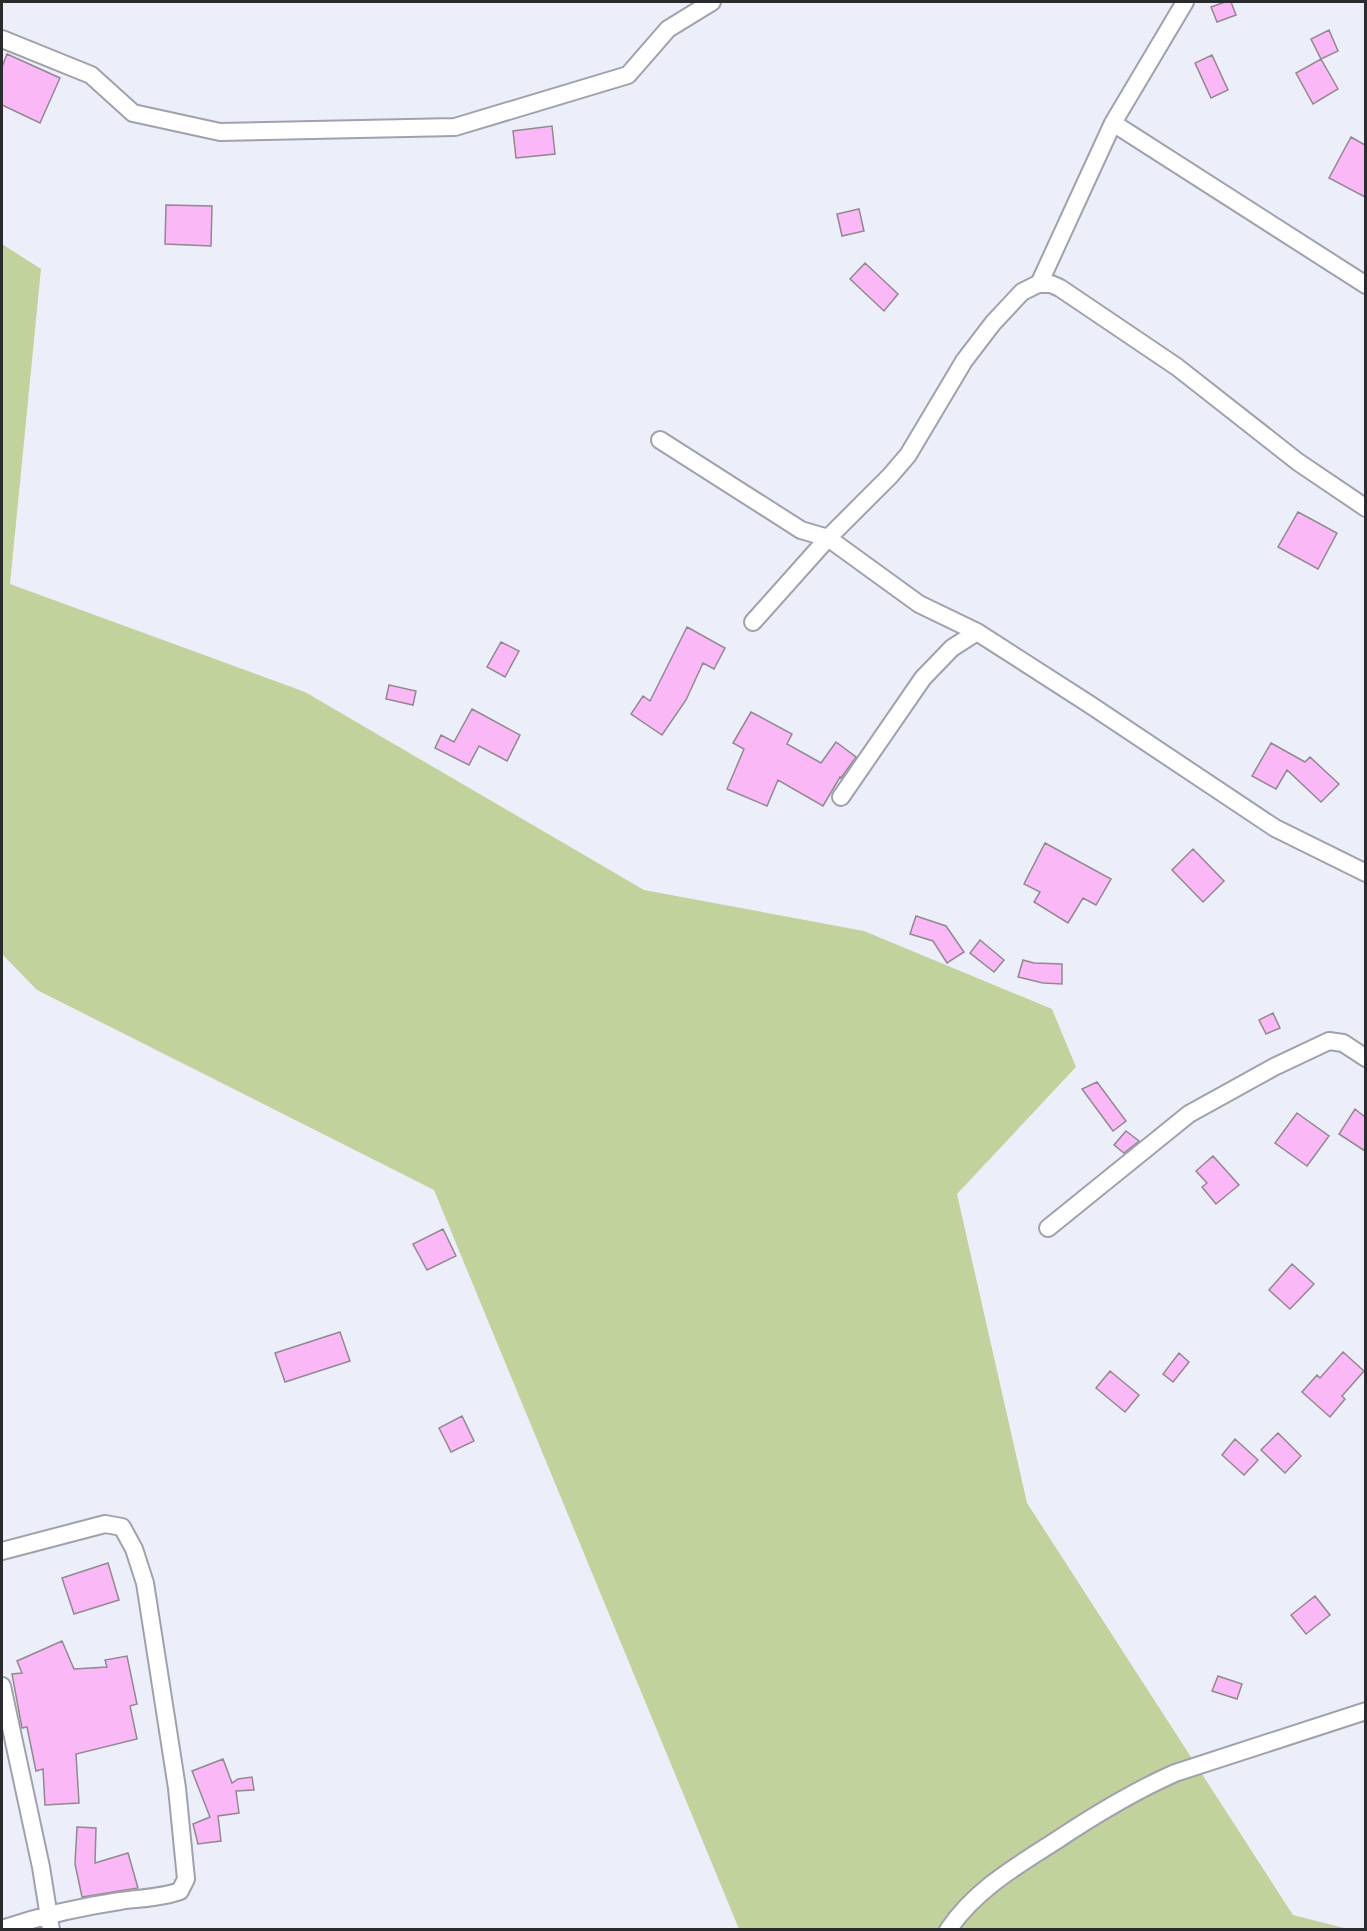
<svg xmlns="http://www.w3.org/2000/svg" width="1367" height="1931" viewBox="0 0 1367 1931" font-family="'PT Serif',serif">
<rect width="100%" height="100%" fill="#eceffa"/>
<path fill="#c2d29d" d="M2 244 41 269 10 584 305 692 644 890 864 931 1052 1009 1076 1067 957 1194 1027 1503 1293 1915 1348 1929H739L434 1190 37 990 2 954Z"/>
<path fill="#fbb8f7" stroke="#918890" stroke-width="1.5" d="M1225 2H1231L1236 15 1217 22 1211 7Z
M1329 30 1338 51 1321 59 1311 39Z
M7 54 60 78 40 123 2 105V67Z
M1212 55 1228 90 1211 98 1195 63Z
M1321 59 1338 89 1313 104 1296 73Z
M552 126 555 154 516 158 513 131Z
M1351 137 1365 145V197L1329 178Z
M166 205 212 206 211 246 165 244Z
M859 209 864 231 842 236 837 214Z
M865 263 898 294 884 311 850 279Z
M1298 512 1337 533 1318 569 1278 547Z
M687 627 725 648 714 669 703 663 686 700 662 735 631 714 643 696 650 701Z
M501 642 519 651 505 677 487 667Z
M389 685 416 691 413 705 386 699Z
M472 709 520 735 507 761 479 746 469 765 435 748 441 735 454 742Z
M751 712 792 734 787 744 821 763 836 742 856 757 841 778 840 777 823 806 778 780 767 806 727 789 744 749 733 743Z
M1271 743 1305 762 1310 757 1339 784 1321 802 1287 770 1276 789 1252 776Z
M1045 843 1111 879 1096 905 1083 898 1068 923 1034 902 1040 892 1024 884Z
M1193 849 1224 881 1203 902 1172 870Z
M916 916 946 926 964 952 947 963 933 941 910 934Z
M980 940 1004 960 994 972 970 953Z
M1023 960 1034 963 1062 964V984L1043 983 1018 977Z
M1273 1013 1280 1028 1266 1034 1259 1020Z
M1097 1082 1126 1121 1113 1131 1082 1089Z
M1355 1109 1365 1117V1151L1339 1134Z
M1297 1113 1329 1136 1307 1166 1275 1143Z
M1126 1131 1139 1141 1124 1153 1114 1145Z
M1213 1156 1239 1185 1216 1204 1202 1187 1207 1183 1196 1171Z
M443 1229 456 1256 427 1270 413 1244Z
M1292 1264 1314 1284 1290 1309 1269 1290Z
M340 1332 350 1361 285 1382 275 1353Z
M1343 1352 1364 1371 1342 1396 1345 1399 1330 1417 1302 1392 1317 1375 1320 1378Z
M1179 1353 1189 1362 1173 1382 1163 1374Z
M1110 1371 1139 1395 1125 1412 1096 1388Z
M462 1416 474 1441 451 1452 439 1428Z
M1278 1433 1301 1456 1285 1473 1261 1450Z
M1235 1439 1258 1460 1244 1475 1222 1455Z
M108 1563 119 1600 74 1614 62 1578Z
M1315 1596 1330 1615 1306 1634 1291 1615Z
M62 1641 74 1669 107 1667 105 1660 127 1656 137 1704 130 1706 137 1739 76 1754 79 1803 45 1805 43 1769 36 1771 27 1727 22 1728 12 1674 22 1673 17 1661Z
M1218 1676 1242 1684 1237 1699 1212 1691Z
M223 1759 232 1783 238 1779 252 1777 254 1790 236 1791 239 1813 218 1816 221 1841 198 1844 193 1824 210 1817 192 1771Z
M77 1827 96 1828 95 1863 128 1853 138 1888 82 1897 75 1864Z"/>
<g fill="none" stroke-linecap="round" stroke-linejoin="round">
<g stroke="#9fa1ac" stroke-width="20">
<path id="minor" d="M2 39 91 75 133 113 220 132 455 127 628 75 668 29 712 2
M1113 123 1366 285
M1039 284 1113 123 1185 2
M660 440 801 530 828 538 919 604 977 632 1089 704 1275 828 1366 873
M753 622 828 538 890 476 908 455 964 361 993 323 1022 292 1038 284H1051L1060 288 1177 367 1298 462 1366 508
M841 797 923 678 952 648 977 632
M1048 1228 1189 1114 1274 1067 1329 1041 1343 1043 1366 1058
M2 1551 105 1524 122 1527 134 1549 145 1583 177 1788 186 1879 180 1891C161 1898 141 1898 120 1901 80 1907 40 1916 2 1929
M2 1686 41 1867 51 1930
M948 1930C975 1890 1015 1867 1054 1842 1093 1816 1132 1792 1175 1773L1366 1711"/>
</g>
<use href="#minor" stroke="#fff" stroke-width="16"/>
</g>
<rect width="1367" height="1931" fill="none" stroke="#2a2b2f" stroke-width="6"/>
</svg>
